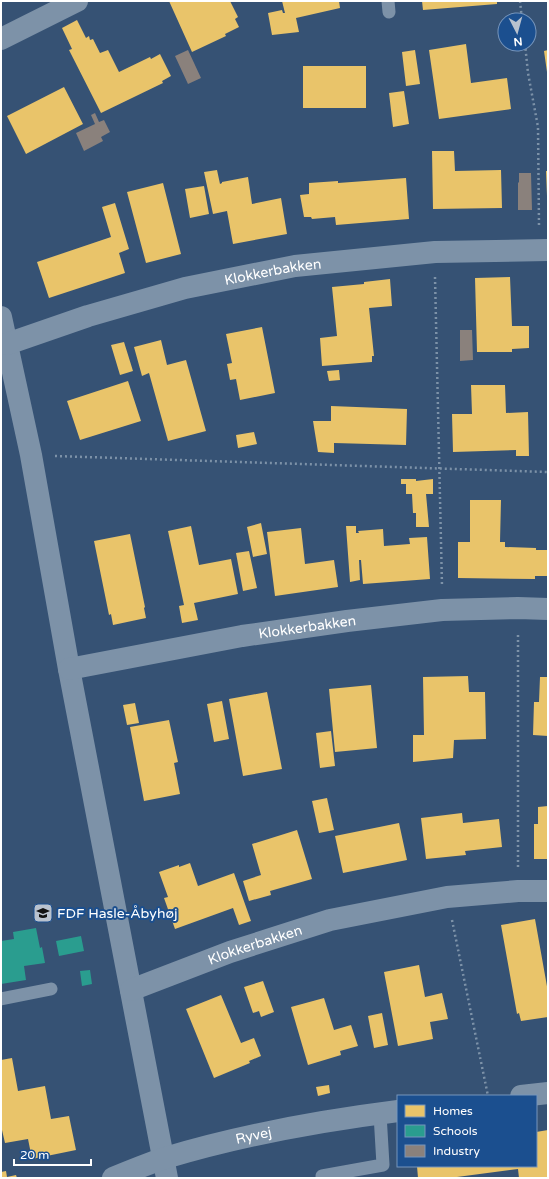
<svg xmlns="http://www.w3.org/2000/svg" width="549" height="1179" viewBox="0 0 549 1179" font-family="'Varela Round',sans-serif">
<rect width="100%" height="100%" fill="#365274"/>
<path fill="#e9c46a" d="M169 1H230L238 17 235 19 239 27 225 34 226 36 192 52Z
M282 1H339L340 8 296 18 299 32 272 35 268 13 282 10 283 13H285Z
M422 1H497V4L423 10Z
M77 20 86 38 89 36 90 40 93 39 100 53 108 50 119 72 150 57 151 59 160 54 171 76 162 81 163 83 101 113 69 50 72 49 62 28Z
M466 44 471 83 507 78 511 109 439 119 429 50Z
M415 50 420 84 406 86 402 52Z
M548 50V72H547L544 51Z
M303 66H366V108H303Z
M64 87 83 124 26 154 7 116Z
M404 91 409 124 393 127 389 93Z
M432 151H454L455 171 501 170 502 208 433 209Z
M217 170 220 184 222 183V182L248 177 252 204 281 198 287 234 233 244 227 211 213 214 204 172Z
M546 171H548V196H547Z
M406 178 409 219 336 225 335 217 312 219 311 217H304L300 195 309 194V183L338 181V183Z
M163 183 181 254 146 263 127 192Z
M204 186 209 214 190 218 185 189Z
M115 203 129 249 119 253 125 273 49 298 37 262 111 237 102 207Z
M510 277 512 326H529V348L512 349V352H477L475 278Z
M390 279 392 306 369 308 374 356H372V362L322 366 320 338 337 336 332 287 364 284V282Z
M262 327 275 393 240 400 236 379 230 380 227 364 232 363 226 334Z
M161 340 167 365 186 360 206 431 168 441 149 373 142 376 134 347Z
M124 342 133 371 120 375 111 345Z
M339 370 340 380 329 381 327 371Z
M128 381 141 421 80 440 67 401Z
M471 385H505L506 413 528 412 529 456H516V450L453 452 452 414H472Z
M331 406 407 409 406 445 334 443V453L318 452 313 421H331Z
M254 432 257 444 238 448 236 435Z
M401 479H416V481L433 479V494H426L429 527H416V513H413L412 494H406V484H401Z
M470 500H501L500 542H505V547L536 548V550H548V576H535V579L458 578V542H470Z
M261 523 267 554 253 557 247 527Z
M191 526 199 565 231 559 238 594 194 603 198 620 182 623 179 606 184 605 168 531Z
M346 526H356V533H359L358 531 383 529 384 546 410 544 409 538 427 537 430 579 363 584 361 560H359L360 580 350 582Z
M301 528 305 564 334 560 338 587 275 596 267 532Z
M130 534 145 607 144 608 146 618 113 625 111 614 109 615 94 541Z
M249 551 257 588 243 591 236 553Z
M468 676 469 692H485L486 739 454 740 453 758 413 762V735H424L423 677Z
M540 677H548V736L533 735 534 702H539Z
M371 685 377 748 335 752 329 689Z
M267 692 282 769 243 776 229 699Z
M222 701 229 739 214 742 207 704Z
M135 703 139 723 127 725 123 705Z
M169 720 178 762 174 763 180 794 144 801 130 727Z
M331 731 335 766 320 768 316 733Z
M327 798 334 830 319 833 312 801Z
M548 806V859H534V824H538V807Z
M462 813 463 823 499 819 502 847 465 851 466 855 426 859 421 818Z
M399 823 407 860 343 873 335 836Z
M297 830 312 879 270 891 271 895 249 901 243 881 261 875 252 844Z
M190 863 198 886 234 873 251 921 239 925 233 908 175 929 164 898 168 897 159 872 179 865V867Z
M535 919 548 992V1017L521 1021 519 1013 517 1014 501 925Z
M419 965 425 997 442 993 448 1019 430 1022 433 1039 398 1046 384 972Z
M263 981 274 1012 261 1017 259 1011 253 1013 244 987Z
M221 995 241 1043 254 1038 261 1056 249 1061 250 1063 214 1078 186 1009Z
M324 998 334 1030 351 1025 358 1046 340 1051 341 1055 308 1065 291 1007Z
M382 1013 388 1045 374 1048 368 1016Z
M12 1058 18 1091 45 1086 51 1119 69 1116 76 1150 32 1159 28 1139 5 1143 2 1130H1V1060Z
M329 1085 330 1093 318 1096 316 1087Z
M548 1130V1178H519L518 1169 457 1177 458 1178H418L417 1166H536V1132Z
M6 1171 7 1177 16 1175 17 1178H1V1172Z"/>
<path fill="#2a9d8f" d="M36 928 40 948 42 947 45 963 24 966 26 980 1 984V941L14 939 13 932Z
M81 936 84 951 59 956 56 941Z
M90 970 92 984 82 986 80 971Z"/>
<path fill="#8a817c" d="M188 50 201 78 188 84 175 56Z
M95 113 99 122 104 120 110 132 101 137 103 141 84 151 76 133 95 124 91 115Z
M519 173H531L532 210H518V183L519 182Z
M460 330H472L473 360 460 361Z"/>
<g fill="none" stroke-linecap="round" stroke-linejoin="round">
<path stroke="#7d92a8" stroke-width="2.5" stroke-dasharray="2 3" stroke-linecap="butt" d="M520 1 522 20
M525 44 528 73 538 127 539 226
M435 277 442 586
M55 456 548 472
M518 867V632
M452 920 488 1096"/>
<path stroke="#7d92a8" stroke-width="13" d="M388 1 389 12
M1 999 51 989
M322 1176 383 1165 380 1114"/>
<g stroke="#7d92a8" stroke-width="22">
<path d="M1 39 77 1"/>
<path d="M1 317 31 455 69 669 167 1178"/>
<path id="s1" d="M7 344 88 316 185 288 295 266 435 252 548 250"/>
<path id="s2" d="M69 669 242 636 347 621 442 610 518 608 548 609"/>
<path id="s3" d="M131 990 230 952 330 920 447 897 518 891H548"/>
<path d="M521 1096 548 1093"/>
<path id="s4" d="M113 1178C130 1171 147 1164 165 1158 241 1135 319 1121 398 1111"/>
</g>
</g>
<defs>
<g id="school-square" transform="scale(1)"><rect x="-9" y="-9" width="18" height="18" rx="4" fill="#b9c2ce" stroke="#1b4f8f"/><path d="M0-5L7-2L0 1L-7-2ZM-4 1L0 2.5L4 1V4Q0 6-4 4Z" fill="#111"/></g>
</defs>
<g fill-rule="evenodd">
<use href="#school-square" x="43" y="913"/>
</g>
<g text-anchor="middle" stroke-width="4" stroke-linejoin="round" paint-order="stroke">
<g font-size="14" fill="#fff" stroke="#1b4f8f">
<text dy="5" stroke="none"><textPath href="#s1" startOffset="276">Klokkerbakken</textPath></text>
<text dy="5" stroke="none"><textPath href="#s2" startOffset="242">Klokkerbakken</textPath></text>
<text dy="5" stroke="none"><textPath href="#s3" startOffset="132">Klokkerbakken</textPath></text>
<text dy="5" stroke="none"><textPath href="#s4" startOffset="147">Ryvej</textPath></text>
</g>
<g font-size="14" fill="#fff" stroke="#1b4f8f" text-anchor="start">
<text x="57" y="918">FDF Hasle-Åbyhøj</text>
</g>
</g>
<rect width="549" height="1179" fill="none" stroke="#ffffff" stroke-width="4"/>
<rect x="397" y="1095" width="140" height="72" fill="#1b4f8f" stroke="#7695bc"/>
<rect x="405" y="1105" width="20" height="12" fill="#e9c46a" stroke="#7695bc"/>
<text x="433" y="1115" font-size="12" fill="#ffffff">Homes</text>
<rect x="405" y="1125" width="20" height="12" fill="#2a9d8f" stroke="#7695bc"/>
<text x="433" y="1135" font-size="12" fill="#ffffff">Schools</text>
<rect x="405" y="1145" width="20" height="12" fill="#8a817c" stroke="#7695bc"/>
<text x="433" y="1155" font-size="12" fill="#ffffff">Industry</text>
<g transform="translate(517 32) rotate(174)"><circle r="19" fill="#1b4f8f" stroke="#7695bc"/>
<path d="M0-3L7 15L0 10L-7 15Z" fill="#b9c2ce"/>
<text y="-6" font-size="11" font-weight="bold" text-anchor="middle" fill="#ffffff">N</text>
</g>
<path d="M14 1159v6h77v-6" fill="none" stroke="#ffffff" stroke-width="2"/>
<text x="20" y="1159" font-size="12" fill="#ffffff" stroke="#1b4f8f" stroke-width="3" paint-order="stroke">20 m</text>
</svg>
